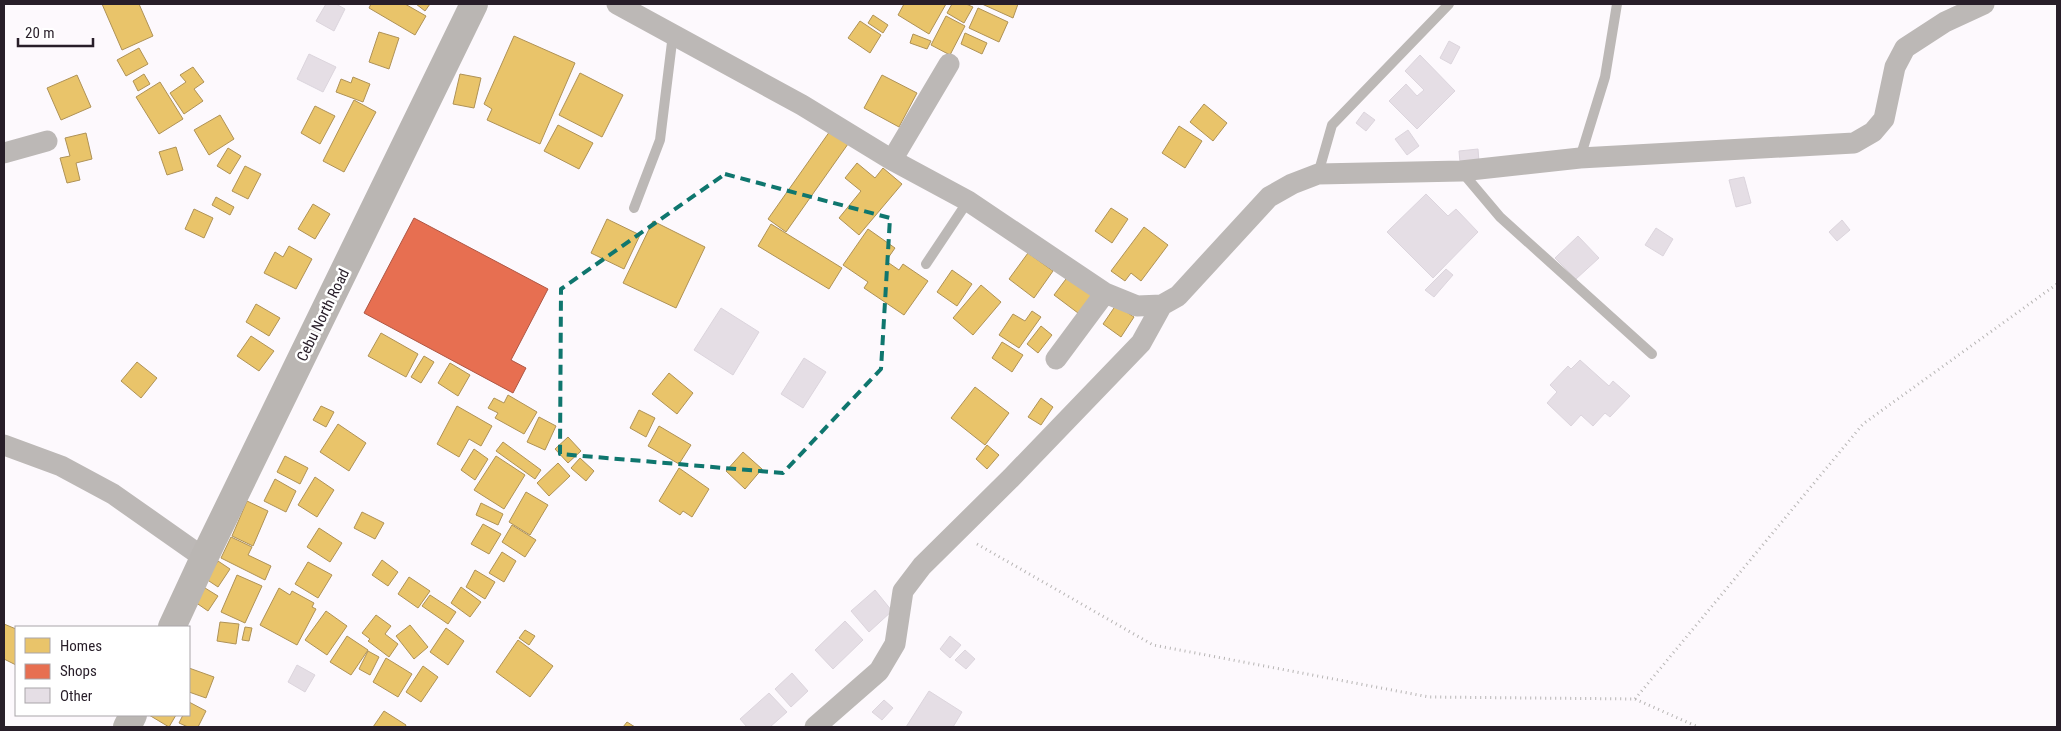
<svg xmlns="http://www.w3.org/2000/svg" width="2061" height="731" viewBox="0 0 2061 731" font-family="'Roboto Condensed',sans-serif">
<rect width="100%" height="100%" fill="#fdf9fd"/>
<path fill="#e9c46a" stroke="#af9256" d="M102 4H139L153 36 122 50Z
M371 4H405L426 16 415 35 369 8Z
M416 4H430L425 11Z
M904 4H946L929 34 898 15Z
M952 4H966L973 7 964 23 947 13Z
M982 4H1018L1013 18Z
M978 8 1008 22 999 42 969 28Z
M873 15 888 25 883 33 868 23Z
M946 16 965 26 950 55 931 45Z
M860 21 881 35 870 53 848 38Z
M379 32 399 38 389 69 369 62Z
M965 33 987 43 982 54 961 44Z
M913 34 931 41 927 49 910 43Z
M514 36 575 63 540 144 487 120 492 109 484 104Z
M139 48 148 64 126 76 117 60Z
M193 67 204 82 194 89 203 101 184 114 170 93 186 82 180 75Z
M580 73 623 95 602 137 559 115Z
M144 74 150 84 138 91 133 81Z
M460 74 481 78 474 108 453 104Z
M77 75 91 107 61 120 47 88Z
M882 75 917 93 899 127 864 108Z
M353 77 370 84 363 102 336 92 341 79 351 83Z
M160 82 183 119 159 134 136 97Z
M354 100 376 112 344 172 323 161Z
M1204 104 1227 123 1213 141 1190 122Z
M315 106 335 116 320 144 301 133Z
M220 115 234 139 209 155 194 130Z
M558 125 593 143 579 169 544 151Z
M1179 126 1202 141 1185 168 1162 153Z
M830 131 848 144 786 232 768 219Z
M86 133 92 159 76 163 80 180 67 183 60 158 70 156 65 138Z
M176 147 183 170 167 175 159 152Z
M228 148 241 156 230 174 217 166Z
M857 163 875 178 883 168 902 184 859 235 839 218 861 191 845 178Z
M245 166 261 174 248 199 232 191Z
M216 197 234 207 230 215 212 205Z
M313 204 330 214 315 239 298 229Z
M1111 208 1128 219 1112 243 1095 231Z
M194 209 213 218 204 238 185 229Z
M607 219 640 235 624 269 591 253Z
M653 221 705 247 676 308 623 283Z
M771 224 842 268 829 289 758 246Z
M1144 227 1168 245 1141 281 1131 273 1125 281 1111 271Z
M868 229 895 248 886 261 899 270 903 264 928 281 904 315 864 288 868 282 843 265Z
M289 246 312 259 296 289 264 273 275 252 283 257Z
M1028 253 1053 271 1034 298 1009 279Z
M952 270 972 284 957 306 937 292Z
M1069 275 1097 296 1082 316 1054 295Z
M981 285 1001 302 973 335 953 318Z
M256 304 280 318 269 336 246 322Z
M1116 305 1134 317 1121 337 1103 324Z
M1032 311 1041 317 1019 348 999 335 1013 314 1025 321Z
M1041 326 1052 335 1038 353 1027 344Z
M381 333 418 354 406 377 368 356Z
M251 336 274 351 259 371 237 356Z
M1002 342 1023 355 1012 372 992 358Z
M424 356 434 362 421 383 411 377Z
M137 362 157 378 141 398 121 381Z
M450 363 470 375 458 396 438 383Z
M669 373 693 393 677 414 652 394Z
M975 387 1009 413 985 445 951 418Z
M508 395 537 412 524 434 495 418 498 413 488 408 494 398 504 403Z
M1041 398 1053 407 1041 425 1028 417Z
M321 406 334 412 326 427 313 420Z
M457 406 492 426 481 446 469 439 459 457 437 444Z
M639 410 655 418 646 437 630 428Z
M539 417 556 426 545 450 527 442Z
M338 424 366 443 349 471 320 452Z
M659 426 691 445 679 464 648 446Z
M568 437 581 451 568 463 555 449Z
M503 442 541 470 535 479 496 451Z
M987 445 999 455 987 469 976 459Z
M474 449 488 459 475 480 461 470Z
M743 452 762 469 745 489 726 471Z
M285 456 308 468 300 484 277 472Z
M496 456 525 475 504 509 474 490Z
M580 458 594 471 586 481 571 468Z
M558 463 570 476 549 496 537 483Z
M679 468 709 489 692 517 683 511 680 515 659 501Z
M315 477 334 490 317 517 298 505Z
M275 479 296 491 286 512 264 501Z
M526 492 548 505 530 535 509 522Z
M247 501 268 511 253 546 232 536Z
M481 503 503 514 498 525 476 515Z
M362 512 384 523 375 539 354 528Z
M483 524 501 534 489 554 471 544Z
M512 525 536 540 525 557 502 542Z
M319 528 342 543 330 562 307 547Z
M231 537 252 547 248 555 271 566 265 580 221 558Z
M502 552 516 561 504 582 489 573Z
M382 560 398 572 388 586 372 575Z
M218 561 230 569 218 587 206 579Z
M308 562 332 575 318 598 295 584Z
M475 570 495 582 485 599 466 587Z
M237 575 262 586 245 623 221 612Z
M409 577 430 591 418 608 398 594Z
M461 587 481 602 470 617 451 603Z
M205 588 218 596 208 611 195 602Z
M279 588 290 595 292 591 314 603 312 607 316 609 297 645 260 625Z
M430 595 456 612 448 624 422 606Z
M326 611 347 626 327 655 305 640Z
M376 615 391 626 385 634 398 644 389 657 368 641 370 639 362 633Z
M220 622 239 624 236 644 217 641Z
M4 624 16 629V665L4 659Z
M410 625 428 647 414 659 396 636Z
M245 627 252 628 249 641 242 640Z
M446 628 464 641 448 665 430 652Z
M525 630 535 636 529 645 519 638Z
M347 636 368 650 351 675 330 662Z
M518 640 553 666 530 697 496 672Z
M368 651 379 657 370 675 359 669Z
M386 658 412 674 398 697 373 682Z
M423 666 438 677 421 702 406 692Z
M189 668 214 677 206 698 189 692Z
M189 702 206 711 198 727H188L179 723 183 715H189Z
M384 711 406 725 405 727H373Z
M149 715H176L169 727Z
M627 722 635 727H623Z"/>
<path fill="#e76f51" stroke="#ae5745" d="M414 218 548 289 511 360 526 368 513 393 364 313Z"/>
<path fill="#e5dee5" stroke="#dcd5dd" d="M326 4H336L345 9 334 31 316 21Z
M1449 41 1460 47 1451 64 1440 58Z
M309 54 336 67 323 92 297 79Z
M1420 55 1455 91 1417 129 1389 101 1406 84 1417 96 1424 90 1405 71Z
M1364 112 1375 120 1366 131 1356 123Z
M1408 130 1419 146 1407 155 1395 139Z
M1478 149 1479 162 1460 163 1459 151Z
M1744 177 1751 203 1736 207 1729 180Z
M1426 194 1448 216 1456 209 1478 232 1433 278 1387 232Z
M1842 220 1850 230 1837 241 1829 232Z
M1656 228 1673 239 1663 256 1645 245Z
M1578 236 1599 258 1576 279 1555 258Z
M1446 269 1453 275 1434 297 1425 290Z
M721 308 759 332 733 375 694 350Z
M804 358 826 372 803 408 781 394Z
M1580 360 1609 386 1613 381 1630 396 1610 417 1605 413 1593 426 1581 415 1571 426 1547 403 1557 392 1550 385 1568 366 1571 369Z
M875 590 892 611 869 632 851 611Z
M845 621 863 640 833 669 815 650Z
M950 636 961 645 950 658 940 649Z
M965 650 975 659 966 669 955 660Z
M297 665 315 675 305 692 288 682Z
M792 673 808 691 791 707 775 689Z
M929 691 962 712 953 727H906Z
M769 693 787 712 770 727H747L740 719Z
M884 700 893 708 882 720 872 712Z"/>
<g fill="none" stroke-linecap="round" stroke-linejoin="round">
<path stroke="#b7b5b4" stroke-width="3" stroke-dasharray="1 4" stroke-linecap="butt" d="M977 544 1153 645 1429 697 1635 699 1698 727
M1635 699 1863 424 2057 284"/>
<path stroke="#bcb8b6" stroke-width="10" d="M1580 158 1605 77 1617 4
M1462 172 1500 217 1652 354
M1318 174 1332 125 1449 4
M634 208 660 140 673 34
M926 264 968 201"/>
<path stroke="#bcb8b6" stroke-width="21" d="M617 4 802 105 892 160 968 201 1105 293 1137 306 1162 305 1178 296 1269 197 1292 184 1318 174 1461 171 1580 158 1854 143 1873 132 1884 119 1895 67 1905 48 1945 22 1984 4
M4 153 47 141
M892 160 949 64
M1056 359 1105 293
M4 445 61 466 113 494 204 558
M815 727 879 671 895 644 903 591 922 566 1011 478 1141 343 1162 305"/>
<path stroke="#bab6b3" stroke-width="28" d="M172 627 204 558 474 4
M127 727 133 715"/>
</g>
<path fill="none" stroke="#0f766e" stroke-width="4" stroke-dasharray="10 6" stroke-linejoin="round" d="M725 174 890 218 881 369 783 473 560 454 561 289Z"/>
<g text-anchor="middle" stroke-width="5" stroke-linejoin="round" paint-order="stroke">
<g font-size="15" fill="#281e29" stroke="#fff">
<text transform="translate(323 315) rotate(-64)" y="5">Cebu North Road</text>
</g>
</g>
<rect width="2061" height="731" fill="none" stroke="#281e29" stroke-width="10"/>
<rect x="15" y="626" width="175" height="90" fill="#ffffff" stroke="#a9a5a9"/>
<rect x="25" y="638" width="25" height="15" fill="#e9c46a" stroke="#a9a5a9"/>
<text x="60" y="651" font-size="15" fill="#281e29">Homes</text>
<rect x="25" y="664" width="25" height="15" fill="#e76f51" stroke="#a9a5a9"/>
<text x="60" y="676" font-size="15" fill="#281e29">Shops</text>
<rect x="25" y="688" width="25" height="15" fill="#e5dee5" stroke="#a9a5a9"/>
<text x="60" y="701" font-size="15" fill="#281e29">Other</text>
<path d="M18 38v8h75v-8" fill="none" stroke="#281e29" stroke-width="2.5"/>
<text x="25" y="38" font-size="15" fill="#281e29" stroke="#ffffff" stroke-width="4" paint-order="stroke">20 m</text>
</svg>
